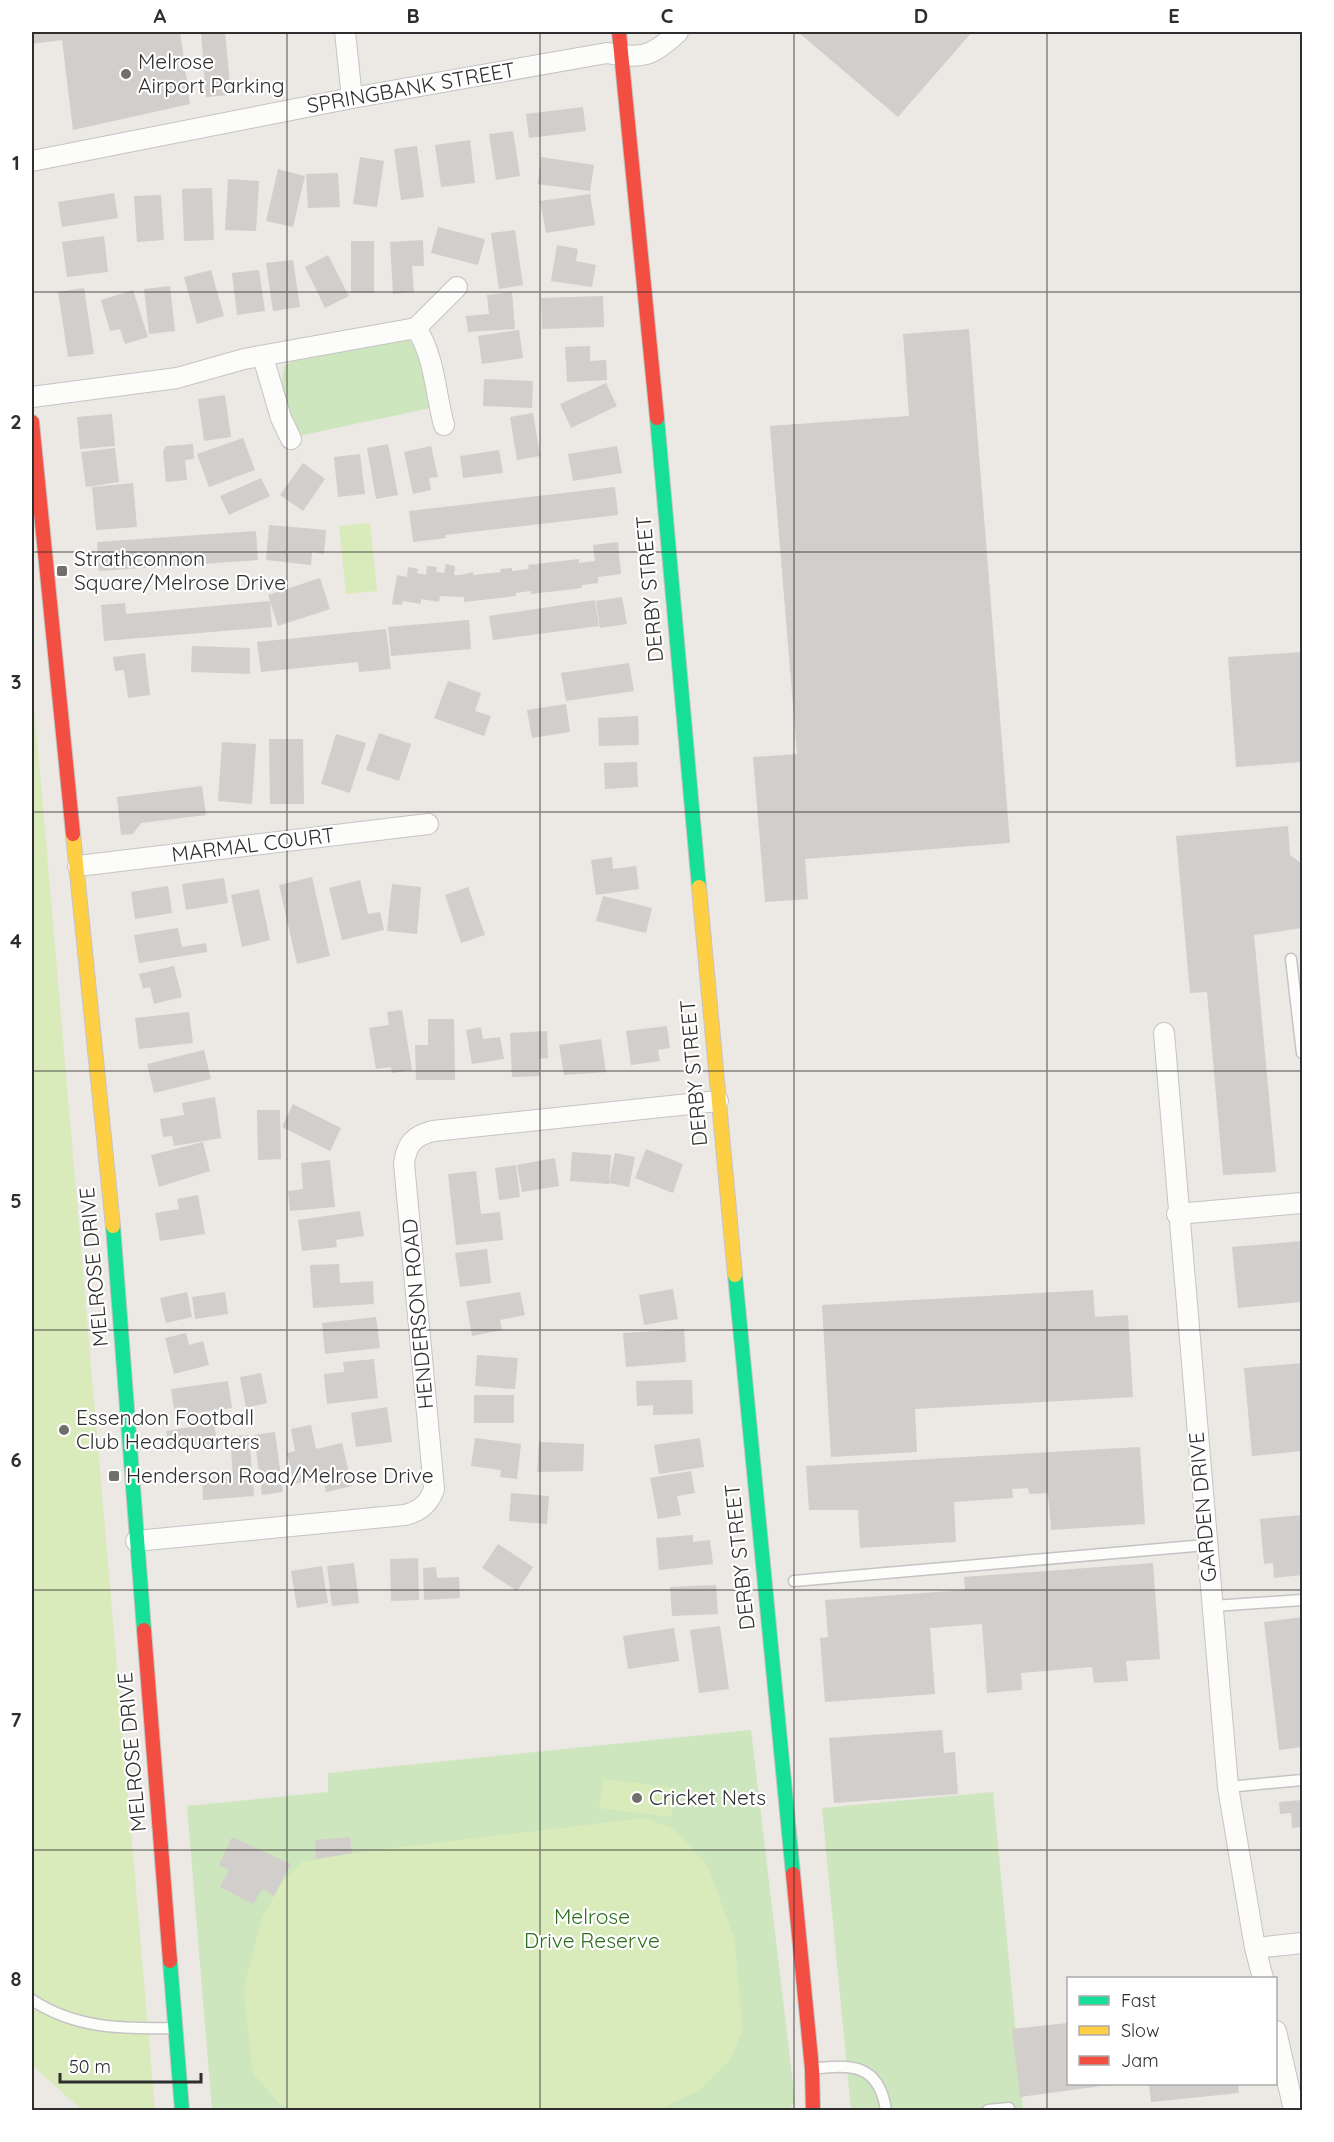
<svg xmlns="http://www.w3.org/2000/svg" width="1334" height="2142" viewBox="0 0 1334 2142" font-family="Quicksand,sans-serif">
<rect width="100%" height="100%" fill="#ece8e4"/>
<path fill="#cee6be" d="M406 339C432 351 428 383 430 408L299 436 281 388 284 367 292 360Z
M751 1730 795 2101 789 2110H212L187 1806 328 1792V1773Z
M993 1792 1023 2110H851L822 1808Z"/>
<path fill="#d9eabb" d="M370 523 377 591 346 594 339 526Z
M32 688 42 795 155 2110H82L32 2065Z
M603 1779 676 1788 671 1817 599 1808Z
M644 1818 673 1828 707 1865 734 1937 743 2029 730 2060 700 2090 658 2110H294L278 2102 253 2073 243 1990 261 1921 281 1883 302 1862 367 1851Z"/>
<path fill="#d1cecb" d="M32 32H180L190 104 73 130 62 40 32 44Z
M201 32H225L231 95 206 97Z
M798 32H972L898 117Z
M583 107 586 131 529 138 526 114Z
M513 131 520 176 496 180 489 134Z
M470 140 475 183 441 187 435 145Z
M417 146 424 197 401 200 394 149Z
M360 157 384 161 377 207 353 204Z
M541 157 594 165 590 191 538 184Z
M278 169 305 176 293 227 266 221Z
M338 173 340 207 308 208 306 174Z
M228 179 259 181 256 231 225 230Z
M212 188 214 240 184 241 182 189Z
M114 193 118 218 62 227 58 202Z
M590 194 595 225 546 233 540 201Z
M161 195 164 240 137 242 134 196Z
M438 227 485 239 478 265 431 253Z
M515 230 523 285 499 289 491 233Z
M104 236 108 272 67 277 62 242Z
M423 240 424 266H412L414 292 393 294 390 242Z
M351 241H374V293H351Z
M557 245 578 249 576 261 596 265 592 287 551 281Z
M328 255 349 296 325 308 305 267Z
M293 260 300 307 273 311 266 263Z
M211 270 224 316 197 324 184 277Z
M259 270 265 311 237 315 232 273Z
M170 286 175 331 149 334 144 289Z
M84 288 94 354 68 357 58 292Z
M133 290 148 337 125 344 120 329 110 331 101 300Z
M512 292 515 329 468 332 466 316 489 314 487 295Z
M603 296 604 327 542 329 541 298Z
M969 329 1010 843 805 859 808 899 765 902 753 757 797 754 770 426 909 416 903 334Z
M519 330 523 358 482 364 478 336Z
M590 346V361L606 360 607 380 567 382 565 347Z
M484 379 533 381 532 408 483 406Z
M606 383 617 406 571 428 560 404Z
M225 395 231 437 204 441 198 399Z
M533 413 540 456 517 460 510 417Z
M112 414 115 446 80 449 77 417Z
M243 438 255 470 209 487 197 454Z
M193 444 194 459 185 460 187 480 166 482 163 451 166 446Z
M388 444 398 495 376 499 367 448Z
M431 446 438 477 429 478 431 490 413 494 404 452Z
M617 446 622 473 573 481 568 454Z
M115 448 119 482 86 487 81 452Z
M499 450 503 473 463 478 460 456Z
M360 454 365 494 338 497 334 457Z
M303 463 325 479 303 511 280 495Z
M261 478 270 496 229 515 220 496Z
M133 483 137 527 96 530 92 487Z
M615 487 618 515 445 535 446 538 413 542 409 511Z
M269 525 326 530 324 554 312 552 311 565 266 560Z
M256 531 258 560 99 571 97 542Z
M618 542 621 574 598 577V583L582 585V588L531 594V591L516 593V596L464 602V597L440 596 439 602 421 599V604L403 601 402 605 392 604 397 575 407 577 408 567 418 569 417 573 426 575 427 566 437 567 436 572 444 573 446 564 455 566 454 575H461L473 572V575L501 572 500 569 512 568V571L529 569 528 565 579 559V563L595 561 593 545Z
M320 578 330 609 278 626 268 595Z
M622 597 627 624 600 628 596 601Z
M595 600 599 626 493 640 489 616Z
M270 601 272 627 104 641 101 605 125 603 126 614Z
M469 620 471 649 391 656 388 627Z
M386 629 391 669 359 672 358 662 261 672 257 642Z
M192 646 250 648V674L191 672Z
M1302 652V762L1236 767 1228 657Z
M145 653 150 695 128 698 124 670 115 671 113 657Z
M629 663 634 691 566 701 561 673Z
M448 681 481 693 475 711 491 716 484 736 434 718Z
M566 704 570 732 532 738 527 710Z
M638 716 639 745 599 746 598 718Z
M379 733 411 744 399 781 366 770Z
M336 734 366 743 350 793 321 784Z
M269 739H303L304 804H270Z
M222 742 256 744 252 804 218 801Z
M637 762 638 787 605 789 604 763Z
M202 786 206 815 141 823 133 834 121 835 117 797Z
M1288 826 1290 855 1302 864V928L1254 935 1276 1172 1223 1175 1207 992 1190 993 1176 836Z
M612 857 613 869 636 866 639 889 596 895 591 860Z
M312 877 330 956 297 964 279 885Z
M224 878 228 903 186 910 182 884Z
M360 880 368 914 380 912 384 930 342 940 329 888Z
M392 884 421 887 417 934 387 931Z
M168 886 172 913 135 919 131 892Z
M468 887 485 935 461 943 445 895Z
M259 889 270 940 242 947 231 895Z
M603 896 652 908 646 933 596 921Z
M178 928 182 947 206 943 207 952 139 963 134 935Z
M174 966 182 997 154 1004 150 987 143 989 139 974Z
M402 1010 412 1070 392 1073 391 1067 376 1069 369 1028 389 1025 387 1012Z
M189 1012 193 1043 139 1049 135 1018Z
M428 1019H454L455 1080H416L415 1045H428Z
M667 1026 670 1048 658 1050 660 1061 631 1065 626 1031Z
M481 1027 483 1039 500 1037 504 1059 472 1064 466 1030Z
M547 1031 548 1058 539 1059 540 1076 512 1077 510 1033Z
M601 1039 606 1072 564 1075 559 1045Z
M204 1050 211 1079 154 1093 147 1064Z
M215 1097 221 1138 174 1146 172 1136 163 1137 160 1119 184 1115 182 1103Z
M293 1104 341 1128 330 1151 282 1127Z
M257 1110H280L281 1159 258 1160Z
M203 1142 210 1171 159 1187 151 1155Z
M646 1149 683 1164 673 1193 635 1178Z
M572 1152 611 1155 609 1184 570 1181Z
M615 1153 635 1157 629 1187 609 1183Z
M555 1158 559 1186 522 1192 517 1165Z
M330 1160 335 1207 290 1211 288 1191 303 1189 301 1163Z
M516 1165 520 1197 499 1200 495 1168Z
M476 1171 481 1214 500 1212 503 1240 456 1245 448 1174Z
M198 1195 205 1234 160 1241 155 1213 179 1209 177 1199Z
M360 1211 364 1236 336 1240 337 1247 302 1251 298 1220Z
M1302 1241V1302L1238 1308 1232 1247Z
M487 1249 491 1283 460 1287 455 1253Z
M339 1264 340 1283 373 1281 374 1304 313 1308 310 1265Z
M673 1289 678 1319 644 1325 639 1295Z
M1093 1290 1095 1317 1128 1315 1133 1397 915 1409 917 1452 831 1457 822 1305Z
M187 1292 192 1317 166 1323 160 1298Z
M225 1292 228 1314 195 1319 192 1297Z
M520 1292 525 1315 500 1320 502 1330 472 1336 466 1301Z
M376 1317 380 1348 325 1354 322 1323Z
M684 1329 686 1362 626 1367 623 1333Z
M186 1333 189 1345 203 1341 209 1365 174 1374 165 1338Z
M477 1355 518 1358 515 1389 475 1386Z
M374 1359 378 1398 327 1404 324 1374 344 1372 343 1362Z
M1302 1363V1451L1252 1456 1244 1368Z
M261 1373 267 1403 246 1408 240 1377Z
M692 1380 693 1414 653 1415V1405L637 1406 636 1381Z
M228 1381 232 1408 175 1416 171 1389Z
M474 1395H514V1423H474Z
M387 1407 392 1442 356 1447 351 1413Z
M214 1423 217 1443 170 1452 166 1431Z
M311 1425 316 1449 342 1443 352 1486 326 1492 323 1478 294 1484 287 1453 295 1451 291 1429Z
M275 1432 283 1492 262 1495 254 1435Z
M249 1435 254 1496 203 1500 202 1478 233 1476 230 1436Z
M475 1438 521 1444 517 1479 500 1477 501 1470 471 1466Z
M700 1438 704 1467 659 1474 654 1445Z
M539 1442 584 1444 583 1471 537 1472Z
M1140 1447 1145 1524 1051 1530 1048 1493 1029 1494 1028 1488 1012 1489 1013 1498 954 1502 956 1542 860 1548 858 1510H809L806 1466Z
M691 1471 695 1493 677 1496 681 1515 658 1519 650 1478Z
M511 1493 549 1496 547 1524 509 1521Z
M1302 1515V1575L1274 1578 1273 1563 1264 1564 1260 1519Z
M693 1535V1542L710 1540 713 1564 659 1570 656 1538Z
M498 1544 533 1567 517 1591 482 1568Z
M418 1558 419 1600 391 1601 390 1559Z
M354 1563 359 1603 332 1606 327 1566Z
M1153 1563 1160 1659 1126 1661 1128 1681 1094 1683 1092 1667 1021 1673 1022 1690 987 1693 982 1624 930 1628 935 1694 825 1702 820 1638 828 1637 825 1600 965 1590 964 1577Z
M322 1566 328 1603 297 1608 291 1571Z
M436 1567 437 1578 459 1577 460 1598 424 1600 423 1568Z
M716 1585 718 1614 672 1616 670 1587Z
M1302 1617V1747L1279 1750 1264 1622Z
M720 1626 729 1689 699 1693 690 1630Z
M674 1628 679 1661 628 1669 623 1636Z
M942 1730 944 1753 955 1752 958 1794 834 1803 829 1738Z
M1302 1800V1827L1292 1828 1291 1813 1280 1814 1279 1802Z
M232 1837 291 1864 274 1896 262 1889 253 1904 220 1887 229 1870 219 1865Z
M350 1837 352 1853 316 1859 315 1840Z
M1068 2023V2084L1109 2085 1020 2097 1012 2029Z
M1149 2084H1238L1239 2093 1151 2102Z"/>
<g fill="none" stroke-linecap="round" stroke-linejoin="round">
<g stroke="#c5c4c5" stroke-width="13">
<path id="lane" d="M1291 959 1302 1053
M794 1581 1206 1545
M1213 1606 1302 1600
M1228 1787 1302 1780
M32 2000C76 2029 124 2029 176 2028
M812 2069C852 2064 879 2064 886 2110
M988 2110 1009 2108"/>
</g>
<g stroke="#c5c4c5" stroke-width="22">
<path id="street" d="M345 32 352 98
M32 161 352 98 607 53C642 59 652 57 678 32
M416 328C435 357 435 392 444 425
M263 357 281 418 291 439
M32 397 177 378 244 359 416 328 457 287
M78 866 428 824
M1164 1033 1228 1787 1255 1948 1263 1978
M1177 1214 1302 1203
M136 1541 405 1515C420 1511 429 1504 434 1489L404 1163C407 1143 414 1136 433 1131L718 1101
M1255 1948 1302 1943
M1276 2031 1294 2110"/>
</g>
<g stroke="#c5c4c5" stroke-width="16">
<path id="fast" d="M657 418 699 887
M113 1226 144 1630
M735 1275 793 1874
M170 1961 182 2110"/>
</g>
<g stroke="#c5c4c5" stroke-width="16">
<path id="slow" d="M73 834 113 1226
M699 887 735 1275"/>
</g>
<g stroke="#c5c4c5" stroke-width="16">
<path id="jam" d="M619 32 657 418
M32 422 73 834
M144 1630 170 1961
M793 1874 812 2069 813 2110"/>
</g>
<use href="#lane" stroke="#fcfcfb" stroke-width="10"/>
<use href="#street" stroke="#fcfcfb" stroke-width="20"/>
<use href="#fast" stroke="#16e098" stroke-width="14"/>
<use href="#slow" stroke="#ffcf43" stroke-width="14"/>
<use href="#jam" stroke="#f24e42" stroke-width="14"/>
</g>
<path fill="none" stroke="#2e2e2e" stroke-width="1.5" stroke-opacity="0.55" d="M287 32V2110M540 32V2110M794 32V2110M1047 32V2110M32 292H1302M32 552H1302M32 812H1302M32 1071H1302M32 1330H1302M32 1590H1302M32 1850H1302"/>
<g fill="#706f6e" stroke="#fff" stroke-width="2">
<circle cx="126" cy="74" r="6"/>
<rect x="56" y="565" width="12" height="12" rx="3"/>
<circle cx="64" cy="1430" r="6"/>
<rect x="108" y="1470" width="12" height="12" rx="3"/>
<circle cx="637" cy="1798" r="6"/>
</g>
<g text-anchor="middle" stroke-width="4.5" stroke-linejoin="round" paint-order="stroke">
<g font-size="21" fill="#2e2e2e" stroke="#fff" text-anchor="start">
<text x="138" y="69">Melrose<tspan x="138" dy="24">Airport Parking</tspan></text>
<text x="74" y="566">Strathconnon<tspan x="74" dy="24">Square/Melrose Drive</tspan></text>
<text x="76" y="1425">Essendon Football<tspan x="76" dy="24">Club Headquarters</tspan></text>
<text x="126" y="1483">Henderson Road/Melrose Drive</text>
<text x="649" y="1805">Cricket Nets</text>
</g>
<g font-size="21" fill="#2e2e2e" stroke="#fff">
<text transform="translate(411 88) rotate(-10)" y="7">SPRINGBANK STREET</text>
<text transform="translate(650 589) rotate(-95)" y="7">DERBY STREET</text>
<text transform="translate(253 845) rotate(-7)" y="7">MARMAL COURT</text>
<text transform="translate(694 1073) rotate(-95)" y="7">DERBY STREET</text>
<text transform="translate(94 1267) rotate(-95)" y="7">MELROSE DRIVE</text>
<text transform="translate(418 1314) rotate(-95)" y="7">HENDERSON ROAD</text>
<text transform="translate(1203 1507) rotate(-95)" y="7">GARDEN DRIVE</text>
<text transform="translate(740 1557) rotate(-96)" y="7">DERBY STREET</text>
<text transform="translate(132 1752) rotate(-95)" y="7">MELROSE DRIVE</text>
</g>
<g font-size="21" fill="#2c6e1b" stroke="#fff">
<text x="592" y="1924">Melrose<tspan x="592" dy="24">Drive Reserve</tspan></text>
</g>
</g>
<rect width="1334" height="2142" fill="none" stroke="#ffffff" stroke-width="66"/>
<rect x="1067" y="1977" width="210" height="108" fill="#ffffff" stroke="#ababab" stroke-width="1.5"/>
<rect x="1079" y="1996" width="30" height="9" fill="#16e098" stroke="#ababab" stroke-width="1.5"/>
<text x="1121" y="2007" font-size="18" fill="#2e2e2e">Fast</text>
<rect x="1079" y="2026" width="30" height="9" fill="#ffcf43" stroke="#ababab" stroke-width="1.5"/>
<text x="1121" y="2037" font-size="18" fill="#2e2e2e">Slow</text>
<rect x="1079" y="2056" width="30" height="9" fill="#f24e42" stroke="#ababab" stroke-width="1.5"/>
<text x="1121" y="2067" font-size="18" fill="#2e2e2e">Jam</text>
<path d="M60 2073v9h141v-9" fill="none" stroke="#2e2e2e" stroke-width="3"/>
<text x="69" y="2073" font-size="18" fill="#2e2e2e" stroke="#ffffff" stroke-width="4.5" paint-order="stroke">50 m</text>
<rect x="33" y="33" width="1268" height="2076" fill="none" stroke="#2e2e2e" stroke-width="2"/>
<g font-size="20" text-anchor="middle" font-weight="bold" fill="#2e2e2e">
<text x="160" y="23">A</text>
<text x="413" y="23">B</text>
<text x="667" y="23">C</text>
<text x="921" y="23">D</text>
<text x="1174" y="23">E</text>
<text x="16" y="170">1</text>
<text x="16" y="429">2</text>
<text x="16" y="689">3</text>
<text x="16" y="948">4</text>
<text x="16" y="1208">5</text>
<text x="16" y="1467">6</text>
<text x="16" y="1727">7</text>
<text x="16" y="1986">8</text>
</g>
</svg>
